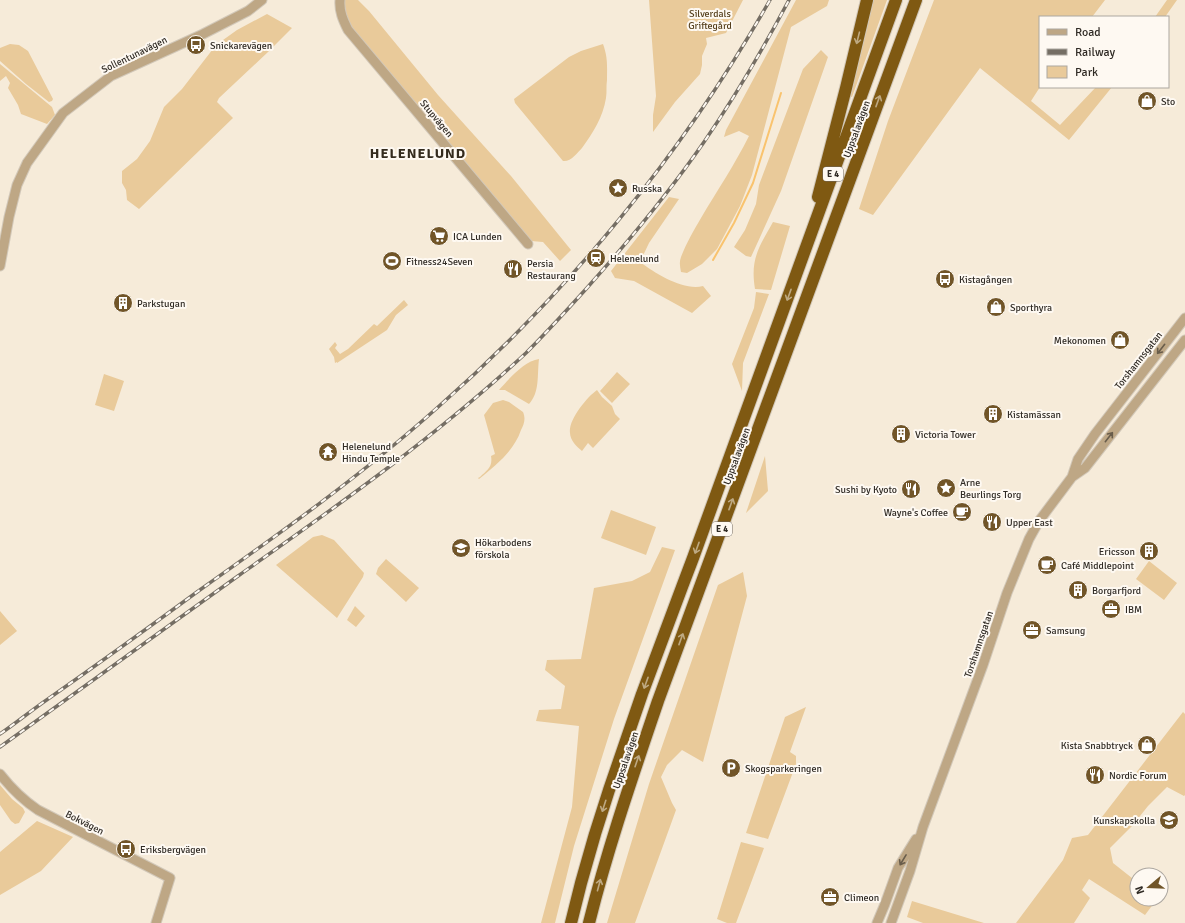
<svg xmlns="http://www.w3.org/2000/svg" width="1185" height="923" viewBox="0 0 1185 923" font-family="Signika,sans-serif">
<rect width="100%" height="100%" fill="#f6ebd9"/>
<path fill="#e9ca9a" d="M344 0H358L369 11 438 95 511 176 571 250 560 261 543 242 531 241 349 28 346 15Z
M649 0H743L726 33 706 38 707 44 702 56V65L700 74 675 102 653 132V115L656 96Z
M796 0H829L827 6 791 27 752 175 740 206 717 249 702 264 687 273 681 272C680 267 679 262 681 257 686 244 694 230 701 218 717 191 735 164 749 136L739 131 724 137 726 130Z
M872 0H887L852 97 848 96Z
M934 0H1105L1092 17H1040V87L1031 101 1060 125 1096 87H1112L1069 140 980 68 873 215 859 209 888 121Z
M1167 0H1177L1165 17H1155Z
M267 14 292 28 268 52 219 98 217 102 233 118 139 209 127 200 126 190 122 183V171L137 159 150 141 164 107 182 89 216 45 237 30Z
M10 44 19 45 28 51 53 99 52 101 49 102 26 84 0 61V48Z
M603 44C608 58 607 65 607 80 606 86 607 92 606 98 603 117 593 133 582 148 577 153 571 162 563 161L515 103 514 99 569 57 581 51Z
M821 50 828 57 781 191 751 257 746 256 734 247 745 230 756 204 759 185 803 69Z
M0 64 52 107 55 115 47 124 21 114 18 105 8 88 10 83 6 76 0 81Z
M669 197 679 199 649 243 640 262C656 274 684 291 703 286L711 296 692 313 634 281 615 278 611 271Z
M773 222 790 226 771 290 755 289C750 259 759 247 773 222Z
M756 292 769 294 743 363 742 391 732 364 754 308Z
M404 300 408 305 396 315 387 330 337 363V362L335 363 334 357 329 349 335 342 337 345 335 348 340 354 348 349 374 324 377 326Z
M539 359C537 375 540 392 529 404L505 390H499C508 380 524 361 539 359Z
M617 372 630 384 612 403 600 391Z
M104 374 124 381 114 411 95 405Z
M597 390 602 397 612 406 615 414 620 419 593 448 588 443 582 451C577 447 570 440 570 433 568 420 587 397 597 390Z
M503 400 509 402 523 412C526 419 524 424 521 430 514 451 496 465 479 479L478 478 480 477C487 470 493 467 491 456L495 454 484 415 493 403Z
M765 456 768 491 746 513Z
M611 510 656 527 646 555 601 538Z
M322 535 334 540 364 573 363 577 337 618 276 565 313 537Z
M662 547 675 550 614 719 574 846 555 923H541L572 807 579 726 536 721 539 710 561 709 565 686 545 670 547 660 581 659 594 588 632 581 650 572Z
M386 559 419 588 406 602 376 574 378 568Z
M1149 561 1177 583 1164 600 1136 579Z
M743 572 747 596 703 762 682 750 667 765 661 777 672 803 676 810 635 923H607L649 784 718 585Z
M355 606 365 616 356 627 347 620Z
M0 611 17 631 0 645Z
M806 707 790 752 796 756V764L768 839 746 833 785 717Z
M1183 712 1185 714V795L1184 796 1167 787 1148 806 1132 826 1110 848 1113 863 1137 882V899H1157L1145 915 1089 879 1082 890 1090 898 1074 923H1016L1063 860 1072 838 1088 835Z
M0 785 12 799 23 808 25 812 19 823 15 824 11 821 0 805Z
M37 821 73 837 41 871 0 895V852Z
M741 842 764 848 736 923H727L717 919Z
M912 901 984 923H923L907 917Z"/>
<g fill="none" stroke-linecap="round" stroke-linejoin="round">
<path stroke="#f9c36e" stroke-width="2" d="M713 260 734 223 753 183 781 93"/>
<g stroke="#d2c8b9" stroke-width="11">
<path id="tertiary" d="M340 0C339 11 343 20 348 30L528 244
M0 266 9 217 17 185 27 163 63 113 111 76 203 34 248 11 262 0
M1072 477 1078 459 1095 434 1185 318
M0 774C11 788 23 800 38 810L170 878 156 923
M877 923 885 904 898 868 916 839
M891 923 910 871 923 827 983 665 1007 593 1029 539 1039 521 1072 477 1085 468 1185 340"/>
</g>
<g stroke="#d2c8b9" stroke-width="14">
<path id="motorway" d="M818 197 846 88 867 0
M571 923 581 883 595 834 609 790 642 694 682 587 693 558 896 0
M589 923C608 847 633 775 658 701L916 0"/>
</g>
<use href="#tertiary" stroke="#bea785" stroke-width="9"/>
<use href="#motorway" stroke="#7f5912" stroke-width="12"/>
<g stroke="#756e64" stroke-width="3.5">
<path id="rail" d="M0 734C16 723 32 710 48 699 98 664 148 628 197 592 279 534 362 475 437 408 569 292 683 153 770 0
M0 747C80 690 158 633 238 576 337 506 437 436 526 353 547 332 567 310 586 289 628 242 668 194 704 142 735 97 763 49 789 0"/>
</g>
<use href="#rail" stroke="#fef9f2" stroke-width="2" stroke-dasharray="6" stroke-linecap="butt"/>
</g>
<defs><path id="oneway-shaft" d="M-6 0H5M1.5-3L5.5 0L1.5 3" fill="none" stroke-width="1.6" stroke-linecap="round" stroke-linejoin="round"/></defs>
<g stroke="#bea982">
<use href="#oneway-shaft" transform="translate(858 38) rotate(104)"/>
<use href="#oneway-shaft" transform="translate(878 101) rotate(-70)"/>
<use href="#oneway-shaft" transform="translate(789 295) rotate(110)"/>
<use href="#oneway-shaft" transform="translate(731 504) rotate(-70)"/>
<use href="#oneway-shaft" transform="translate(697 548) rotate(110)"/>
<use href="#oneway-shaft" transform="translate(681 639) rotate(-70)"/>
<use href="#oneway-shaft" transform="translate(646 683) rotate(110)"/>
<use href="#oneway-shaft" transform="translate(637 761) rotate(-71)"/>
<use href="#oneway-shaft" transform="translate(604 806) rotate(108)"/>
<use href="#oneway-shaft" transform="translate(599 885) rotate(-75)"/>
</g>
<g stroke="#695d4b">
<use href="#oneway-shaft" transform="translate(1161 349) rotate(128)"/>
<use href="#oneway-shaft" transform="translate(1109 437) rotate(-52)"/>
<use href="#oneway-shaft" transform="translate(903 860) rotate(121)"/>
</g>
<defs>
<g id="bus-disc" transform="scale(1)"><circle r="9.5" fill="#715528" stroke="#fef9f2"/><path d="M-5-6H5V4H4V6H2V4H-2V6H-4V4H-5ZM-3.5-4V0h7V-4ZM-3.5 1.2v1.5H-2V1.2ZM2 1.2v1.5H3.5V1.2Z" fill="#fff"/></g>
<g id="shop-disc" transform="scale(1)"><circle r="9.5" fill="#715528" stroke="#fef9f2"/><path d="M-5-2.5h2.3a2.7 3.5 0 0 1 5.4 0H5L5.5 6h-11ZM-1.5-2.5h3a1.5 2.3 0 0 0-3 0Z" fill="#fff"/></g>
<g id="sight-disc" transform="scale(1)"><circle r="9.5" fill="#715528" stroke="#fef9f2"/><path d="M0-6L1.8-2.2L6-1.7L2.9 1.2L3.7 5.4L0 3.3L-3.7 5.4L-2.9 1.2L-6-1.7L-1.8-2.2Z" fill="#fff"/></g>
<g id="supermarket-disc" transform="scale(1)"><circle r="9.5" fill="#715528" stroke="#fef9f2"/><path d="M-6-5.5h2.5l.6 2H6L4.5 2H-2.5L-4.4-4H-6ZM-1.5 3.2a1.3 1.3 0 1 0 .1 0ZM3 3.2a1.3 1.3 0 1 0 .1 0Z" fill="#fff"/></g>
<g id="station-disc" transform="scale(1)"><circle r="9.5" fill="#715528" stroke="#fef9f2"/><path d="M-3-6H3Q5-6 5-4V2Q5 4 3 4L4.5 6H3L1.5 4h-3L-3 6H-4.5L-3 4Q-5 4-5 2V-4Q-5-6-3-6ZM-3.5-4v3h7v-3ZM-3.5 1v1.5H-2V1ZM2 1v1.5H3.5V1Z" fill="#fff"/></g>
<g id="stadium-disc" transform="scale(1)"><circle r="9.5" fill="#715528" stroke="#fef9f2"/><path d="M0-5a6.5 5 0 1 0 0 10a6.5 5 0 1 0 0-10ZM-3.5-1.8h7v3.6h-7Z" fill="#fff"/></g>
<g id="restaurant-disc" transform="scale(1)"><circle r="9.5" fill="#715528" stroke="#fef9f2"/><path d="M-5-6h1v4h1v-4h1v4h1v-4h1v5L-1.5 .5V6h-2V.5L-5-1ZM5-6V6H3V1.5H1.5Q1.5-4 5-6Z" fill="#fff"/></g>
<g id="building-disc" transform="scale(1)"><circle r="9.5" fill="#715528" stroke="#fef9f2"/><path d="M-4-6H4V6H1V3H-1V6H-4ZM-2.5-4.3h1.7v1.8h-1.7ZM.8-4.3h1.7v1.8H.8ZM-2.5-1h1.7V.8h-1.7ZM.8-1h1.7V.8H.8Z" fill="#fff"/></g>
<g id="temple-disc" transform="scale(1)"><circle r="9.5" fill="#715528" stroke="#fef9f2"/><path d="M0-6L5-2H3V0L6.5 2.5H4V6H1.5V3h-3V6H-4V2.5H-6.5L-3 0V-2H-5Z" fill="#fff"/></g>
<g id="cafe-disc" transform="scale(1)"><circle r="9.5" fill="#715528" stroke="#fef9f2"/><path d="M-5.5-4.5H6V0H3Q3 3.5 0 3.5H-2.5Q-5.5 3.5-5.5 0ZM3-3.2v2h1.7v-2ZM-6 4.5H4V6H-6Z" fill="#fff"/></g>
<g id="school-disc" transform="scale(1)"><circle r="9.5" fill="#715528" stroke="#fef9f2"/><path d="M0-5L7-2L0 1L-7-2ZM-4 1L0 2.5L4 1V4Q0 6-4 4Z" fill="#fff"/></g>
<g id="office-disc" transform="scale(1)"><circle r="9.5" fill="#715528" stroke="#fef9f2"/><path d="M-6-3h4V-5.5h4V-3h4V5H-6ZM-1-4.5V-3h2v-1.5ZM-6 0V1H6V0Z" fill="#fff"/></g>
<g id="parking-disc" transform="scale(1)"><circle r="9.5" fill="#715528" stroke="#fef9f2"/><path d="M-3.5-5.5H1a3.5 3.5 0 0 1 0 7H-1V5.5H-3.5ZM-1-3.4V-.6H.8a1.4 1.4 0 0 0 0-2.8Z" fill="#fff"/></g>
</defs>
<g fill-rule="evenodd">
<use href="#bus-disc" x="196" y="45"/>
<use href="#shop-disc" x="1147" y="101"/>
<use href="#sight-disc" x="618" y="188"/>
<use href="#supermarket-disc" x="439" y="236"/>
<use href="#station-disc" x="596" y="258"/>
<use href="#stadium-disc" x="392" y="261"/>
<use href="#restaurant-disc" x="513" y="269"/>
<use href="#bus-disc" x="945" y="279"/>
<use href="#building-disc" x="123" y="303"/>
<use href="#shop-disc" x="996" y="307"/>
<use href="#shop-disc" x="1120" y="340"/>
<use href="#building-disc" x="993" y="414"/>
<use href="#building-disc" x="901" y="434"/>
<use href="#temple-disc" x="328" y="452"/>
<use href="#sight-disc" x="946" y="488"/>
<use href="#restaurant-disc" x="911" y="489"/>
<use href="#cafe-disc" x="962" y="512"/>
<use href="#restaurant-disc" x="992" y="522"/>
<use href="#school-disc" x="461" y="548"/>
<use href="#building-disc" x="1149" y="551"/>
<use href="#cafe-disc" x="1047" y="565"/>
<use href="#building-disc" x="1078" y="590"/>
<use href="#office-disc" x="1111" y="609"/>
<use href="#office-disc" x="1032" y="630"/>
<use href="#shop-disc" x="1147" y="745"/>
<use href="#parking-disc" x="731" y="768"/>
<use href="#restaurant-disc" x="1095" y="775"/>
<use href="#school-disc" x="1169" y="820"/>
<use href="#bus-disc" x="126" y="849"/>
<use href="#office-disc" x="830" y="897"/>
</g>
<g text-anchor="middle" stroke-width="4" stroke-linejoin="round" paint-order="stroke">
<g fill="#fef9f2" stroke="#6e6962" stroke-width="1">
<rect x="823" y="167" width="20" height="14" rx="3"/>
<rect x="712" y="522" width="20" height="14" rx="3"/>
</g>
<g font-size="9" font-weight="bold" fill="#302b25">
<text x="833" y="177">E 4</text>
<text x="722" y="532">E 4</text>
</g>
<g font-size="10" fill="#553f1c" stroke="#fef9f2">
<text x="710" y="17">Silverdals<tspan x="710" dy="12">Griftegård</tspan></text>
</g>
<g font-size="10" fill="#302b25" stroke="#fef9f2" text-anchor="start">
<text x="210" y="49">Snickarevägen</text>
<text x="1161" y="105">Sto</text>
<text x="632" y="192">Russka</text>
<text x="453" y="240">ICA Lunden</text>
<text x="610" y="262">Helenelund</text>
<text x="406" y="265">Fitness24Seven</text>
<text x="527" y="267">Persia<tspan x="527" dy="12">Restaurang</tspan></text>
<text x="959" y="283">Kistagången</text>
<text x="137" y="307">Parkstugan</text>
<text x="1010" y="311">Sporthyra</text>
<text x="1106" y="344" text-anchor="end">Mekonomen</text>
<text x="1007" y="418">Kistamässan</text>
<text x="915" y="438">Victoria Tower</text>
<text x="342" y="450">Helenelund<tspan x="342" dy="12">Hindu Temple</tspan></text>
<text x="960" y="486">Arne<tspan x="960" dy="12">Beurlings Torg</tspan></text>
<text x="897" y="493" text-anchor="end">Sushi by Kyoto</text>
<text x="948" y="516" text-anchor="end">Wayne's Coffee</text>
<text x="1006" y="526">Upper East</text>
<text x="475" y="546">Hökarbodens<tspan x="475" dy="12">förskola</tspan></text>
<text x="1135" y="555" text-anchor="end">Ericsson</text>
<text x="1061" y="569">Café Middlepoint</text>
<text x="1092" y="594">Borgarfjord</text>
<text x="1125" y="613">IBM</text>
<text x="1046" y="634">Samsung</text>
<text x="1133" y="749" text-anchor="end">Kista Snabbtryck</text>
<text x="745" y="772">Skogsparkeringen</text>
<text x="1109" y="779">Nordic Forum</text>
<text x="1155" y="824" text-anchor="end">Kunskapskolla</text>
<text x="140" y="853">Eriksbergvägen</text>
<text x="844" y="901">Climeon</text>
</g>
<g font-size="10" fill="#302b25" stroke="#fef9f2">
<text transform="translate(134 54) rotate(-26)" y="4">Sollentunavägen</text>
<text transform="translate(437 118) rotate(50)" y="4">Stupvägen</text>
<text transform="translate(856 129) rotate(-70)" y="4">Uppsalavägen</text>
<text transform="translate(1138 360) rotate(-52)" y="4">Torshamnsgatan</text>
<text transform="translate(736 456) rotate(-70)" y="4">Uppsalavägen</text>
<text transform="translate(978 644) rotate(-71)" y="4">Torshamnsgatan</text>
<text transform="translate(625 760) rotate(-71)" y="4">Uppsalavägen</text>
<text transform="translate(85 822) rotate(27)" y="4">Bokvägen</text>
</g>
<g font-size="14" font-weight="bold" letter-spacing="1" fill="#342b1d" stroke="#fef9f2">
<text x="418" y="158">HELENELUND</text>
</g>
</g>
<rect x="1039" y="16" width="130" height="72" fill="#fef9f2" stroke="#aca7a0"/>
<rect x="1047" y="29" width="20" height="6" fill="#bea785" stroke="#aca7a0"/>
<text x="1075" y="36" font-size="12" fill="#302b25">Road</text>
<rect x="1047" y="49" width="20" height="6" fill="#756e64" stroke="#aca7a0"/>
<text x="1075" y="56" font-size="12" fill="#302b25">Railway</text>
<rect x="1047" y="66" width="20" height="12" fill="#e9ca9a" stroke="#aca7a0"/>
<text x="1075" y="76" font-size="12" fill="#302b25">Park</text>
<g transform="translate(1149 887) rotate(251)"><circle r="19" fill="#fef9f2" stroke="#aca7a0"/>
<path d="M0-3L7 15L0 10L-7 15Z" fill="#715528"/>
<text y="-6" font-size="11" font-weight="bold" text-anchor="middle" fill="#302b25">N</text>
</g>
</svg>
